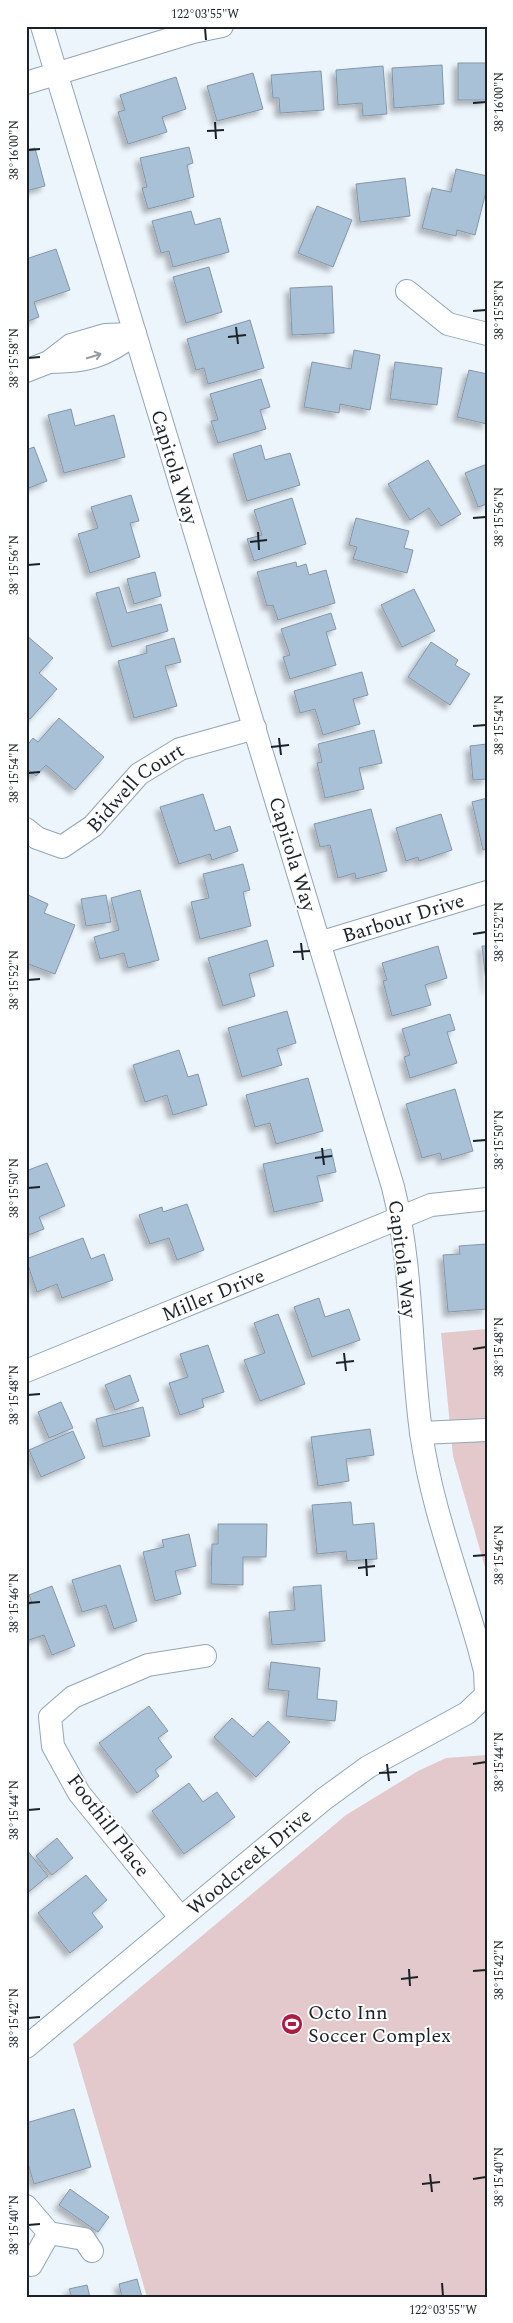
<svg xmlns="http://www.w3.org/2000/svg" width="513" height="2323" viewBox="0 0 513 2323" font-family="Spectral,serif">
<defs>
<filter id="shadow"><feDropShadow dx="-4.5" dy="4.5" stdDeviation="2.5" flood-color="#0004"/></filter>
</defs>
<rect width="100%" height="100%" fill="#ecf4fc"/>
<path fill="#e3c9cb" d="M487 1329V1574L453 1456 441 1333Z
M487 1755V2297H147L73 2044 346 1815 418 1771 446 1758Z"/>
<path fill="#a8c1d7" stroke="#8497a8" filter="url(#shadow)" d="M458 63H487V100H458Z
M442 65 444 104 394 108 392 68Z
M383 66 387 114 363 116 362 103 338 105 336 70Z
M321 71 324 110 280 113 279 98H273L271 75Z
M253 73 263 109 217 121 207 86Z
M176 77 186 109 162 117 167 132 128 144 118 112 125 110 120 95Z
M189 147 193 163 187 165 194 197 148 209 142 188 147 187 140 158Z
M35 148 45 186 26 191V150Z
M456 169 487 176V188L475 235 457 230 456 236 422 228 432 188 451 192Z
M405 178 410 216 360 222 356 184Z
M317 206 352 220 333 267 298 253Z
M191 211 195 225 220 218 229 252 173 267 169 251 161 253 152 221Z
M56 249 70 290 34 302 39 317 26 322V259Z
M209 267 222 312 186 323 173 277Z
M332 286 334 333 292 335 290 288Z
M250 320 264 368 208 384 204 368 196 370 187 339Z
M354 350 380 355 370 410 340 404 339 413 304 407 312 362 351 369Z
M395 362 442 368 437 405 390 399Z
M469 370 487 374V424L457 417Z
M261 379 270 407 260 410 266 429 218 443 211 421 218 420 210 394Z
M71 409 75 426 114 415 125 457 64 473 48 415Z
M261 445 265 460 290 453 300 485 247 501 233 454Z
M34 447 47 481 26 489V450Z
M428 460 461 514 441 526 429 508 410 520 388 484Z
M487 464V504L478 507 465 473Z
M131 495 139 521 130 523 140 557 90 573 78 534 98 528 91 507Z
M292 498 306 544 254 561 247 539 262 535 254 510Z
M356 518 409 531 404 548 413 550 407 573 353 559 357 547 349 545Z
M296 562 297 567 306 564 309 575 326 570 335 603 278 620 273 605 267 606 257 572Z
M155 572 161 596 134 604 127 579Z
M119 587 127 613 161 604 168 631 112 647 96 593Z
M414 589 435 631 402 647 381 605Z
M331 613 336 629 326 632 336 665 290 679 283 657 290 655 281 629Z
M26 635 53 658 39 673 57 689 30 719 26 716Z
M174 638 181 662 165 666 177 706 134 718 118 661 147 653 146 646Z
M431 642 458 660 455 665 470 674 450 705 408 677Z
M362 672 368 695 353 699 360 724 323 735 315 709 300 713 294 691Z
M59 718 104 757 75 790 46 765 36 776 26 768V747L33 738 38 742Z
M374 730 382 763 359 768 364 789 325 798 317 763 322 762 318 744Z
M487 744V779L473 780 470 746Z
M203 794 215 831 230 826 238 851 212 860 210 854 179 864 160 807Z
M487 798V849L483 850 472 802Z
M371 809 387 871 356 879 355 873 338 878 330 845 320 847 314 824Z
M441 814 452 850 419 861 418 857 406 861 396 828Z
M243 864 250 890 243 892 251 926 200 939 191 902 209 898 203 874Z
M140 890 159 960 128 968 124 953 100 959 94 937 119 930 111 898Z
M26 894 48 904 44 913 75 925 55 974 26 963Z
M106 895 111 922 86 926 81 899Z
M267 940 274 966 249 974 255 996 223 1006 208 958Z
M438 946 447 978 425 985 431 1005 392 1016 383 981 387 980 382 963Z
M482 946H487V990Z
M287 1011 296 1043 277 1049 282 1065 242 1077 228 1028Z
M450 1014 455 1030 447 1032 457 1063 410 1078 404 1057 410 1055 402 1029Z
M179 1050 188 1077 198 1074 207 1105 173 1115 167 1095 145 1102 133 1065Z
M308 1078 323 1131 276 1144 270 1123 255 1127 246 1095Z
M455 1089 473 1151 442 1160 440 1153 422 1158 406 1104Z
M331 1149 336 1172 317 1176 323 1201 274 1212 263 1164Z
M47 1163 65 1206 39 1217 44 1229 26 1236V1171Z
M187 1204 204 1250 177 1260 169 1238 150 1244 139 1215 162 1207 163 1212Z
M83 1238 91 1259 104 1254 113 1280 62 1298 57 1284 37 1292 26 1259Z
M487 1244V1309L448 1312 443 1255 460 1254 459 1246Z
M319 1298 325 1317 349 1309 360 1340 312 1357 294 1307Z
M278 1314 305 1384 260 1401 244 1360 265 1353 254 1323Z
M208 1345 224 1392 202 1399 204 1407 180 1415 169 1383 188 1377 180 1354Z
M130 1375 139 1401 115 1410 105 1385Z
M61 1402 73 1428 49 1438 38 1412Z
M143 1407 150 1436 103 1447 96 1419Z
M370 1429 374 1455 346 1459 349 1481 318 1486 311 1437Z
M73 1431 85 1458 41 1477 29 1450Z
M351 1502 353 1525 374 1523 377 1559 347 1561 346 1551 317 1554 312 1505Z
M218 1524H267L266 1557H243V1585L211 1584 212 1544H218Z
M189 1534 196 1566 175 1571 181 1594 155 1601 143 1552 164 1547 162 1540Z
M120 1565 137 1621 114 1629 106 1605 82 1612 72 1580Z
M321 1585 325 1641 272 1645 269 1612 295 1610 293 1587Z
M52 1586 75 1646 52 1655 44 1635 26 1641V1606L32 1603 29 1595Z
M271 1662 320 1668 317 1699 337 1701 335 1721 286 1716 289 1691 268 1689Z
M149 1706 168 1731 158 1738 172 1757 155 1770 159 1776 137 1793 99 1743Z
M232 1718 253 1737 268 1721 290 1742 256 1777 214 1737Z
M189 1783 203 1802 217 1792 235 1817 184 1854 152 1811Z
M57 1838 73 1858 52 1875 36 1856Z
M26 1849 48 1876 26 1894Z
M86 1875 107 1900 92 1913 103 1927 70 1953 38 1913Z
M74 2109 91 2167 34 2184 26 2157V2123Z
M70 2189 109 2217 98 2232 59 2205Z
M137 2279 142 2297H122L119 2284Z
M87 2285 90 2297H72L69 2289Z"/>
<g fill="none" stroke-linecap="round" stroke-linejoin="round">
<g stroke="#92a5b7" stroke-width="24">
<g id="minor">
<path d="M26 83 193 32 222 26"/>
<path d="M407 291 448 324 487 334"/>
<path d="M49 362C87 362 104 357 135 334"/>
<path d="M26 371 49 362 71 345 105 335 135 334"/>
<path id="s1" d="M26 829 37 838 62 847 93 826 139 774 180 749 255 728"/>
<path id="s2" d="M319 943 487 892"/>
<path id="s3" d="M26 1371 431 1205 487 1199"/>
<path d="M421 1433 487 1430"/>
<path d="M180 1917 79 1793 53 1746 50 1717 73 1697 148 1665 205 1656"/>
<path id="s4" d="M26 2047 324 1799 368 1767 467 1713 486 1695 485 1671 479 1648C459 1577 431 1506 421 1432 410 1351 413 1267 393 1187L42 26"/>
<path d="M26 2206 49 2233 84 2239 92 2251"/>
<path d="M31 2265 49 2233"/>
</g>
</g>
<use href="#minor" stroke="#fff" stroke-width="22"/>
</g>
<defs><path id="oneway-shaft" d="M-6 0H5M1.5-3L5.5 0L1.5 3" fill="none" stroke-width="1.6" stroke-linecap="round" stroke-linejoin="round" transform="scale(1.25)"/></defs>
<use stroke="#989c9e" href="#oneway-shaft" transform="translate(94 356) rotate(-17)"/>
<path fill="none" stroke="#1a2228" stroke-width="2" d="M205 28 206 40M473 103 486 102M215 122 216 139M207 131 224 130M28 150 40 149M473 311 486 310M236 327 238 344M228 337 246 335M28 358 40 357M473 518 486 517M258 532 259 550M250 542 267 540M28 565 40 564M473 726 486 725M279 738 281 755M271 747 289 745M28 773 40 772M473 934 486 932M301 943 303 960M293 952 310 951M28 980 40 979M473 1141 486 1140M322 1148 324 1165M315 1158 332 1156M28 1188 40 1187M473 1349 486 1347M344 1353 346 1371M336 1363 354 1361M28 1395 40 1394M473 1556 486 1555M366 1559 367 1576M358 1568 375 1566M28 1603 40 1602M387 1764 389 1781M473 1764 486 1762M379 1773 397 1772M28 1810 40 1809M409 1969 410 1986M473 1971 486 1970M401 1979 418 1977M28 2018 40 2017M430 2174 432 2192M473 2179 486 2177M422 2184 440 2182M28 2225 40 2224M442 2283 443 2296"/>
<defs>
<g id="stadium-disc" transform="scale(1.125)"><circle r="9.5" fill="#ae1a43" stroke="#fff"/><path d="M0-5a6.5 5 0 1 0 0 10a6.5 5 0 1 0 0-10ZM-3.5-1.8h7v3.6h-7Z" fill="#fff"/></g>
</defs>
<g fill-rule="evenodd">
<use href="#stadium-disc" x="292" y="2024"/>
</g>
<g text-anchor="middle" stroke-width="4" stroke-linejoin="round" paint-order="stroke">
<g font-size="20" fill="#1a2228" stroke="#fff">
<text transform="translate(175 467) rotate(73)" y="7">Capitola Way</text>
<text dy="7" stroke="none"><textPath href="#s1" startOffset="136">Bidwell Court</textPath></text>
<text transform="translate(293 854) rotate(73)" y="7">Capitola Way</text>
<text dy="7" stroke="none"><textPath href="#s2" startOffset="88">Barbour Drive</textPath></text>
<text transform="translate(403 1259) rotate(83)" y="7">Capitola Way</text>
<text dy="7" stroke="none"><textPath href="#s3" startOffset="202">Miller Drive</textPath></text>
<text transform="translate(109 1825) rotate(53)" y="7">Foothill Place</text>
<text dy="7" stroke="none"><textPath href="#s4" startOffset="290">Woodcreek Drive</textPath></text>
</g>
<g font-size="20" fill="#1a2228" stroke="#fff" text-anchor="start">
<text x="308" y="2019">Octo Inn<tspan x="308" dy="23">Soccer Complex</tspan></text>
</g>
</g>
<rect width="513" height="2323" fill="none" stroke="#ffffff" stroke-width="55"/>
<rect x="28" y="28" width="458" height="2268" fill="none" stroke="#1a2228" stroke-width="2"/>
<g font-size="12" text-anchor="middle" fill="#1a2228">
<text x="205" y="18">122°03'55"W</text>
<text transform="translate(499 102) rotate(-90)" y="4">38°16'00"N</text>
<text transform="translate(14 150) rotate(-90)" y="4">38°16'00"N</text>
<text transform="translate(499 310) rotate(-90)" y="4">38°15'58"N</text>
<text transform="translate(14 358) rotate(-90)" y="4">38°15'58"N</text>
<text transform="translate(499 517) rotate(-90)" y="4">38°15'56"N</text>
<text transform="translate(14 565) rotate(-90)" y="4">38°15'56"N</text>
<text transform="translate(499 725) rotate(-90)" y="4">38°15'54"N</text>
<text transform="translate(14 773) rotate(-90)" y="4">38°15'54"N</text>
<text transform="translate(499 932) rotate(-90)" y="4">38°15'52"N</text>
<text transform="translate(14 980) rotate(-90)" y="4">38°15'52"N</text>
<text transform="translate(499 1140) rotate(-90)" y="4">38°15'50"N</text>
<text transform="translate(14 1188) rotate(-90)" y="4">38°15'50"N</text>
<text transform="translate(499 1347) rotate(-90)" y="4">38°15'48"N</text>
<text transform="translate(14 1395) rotate(-90)" y="4">38°15'48"N</text>
<text transform="translate(499 1555) rotate(-90)" y="4">38°15'46"N</text>
<text transform="translate(14 1603) rotate(-90)" y="4">38°15'46"N</text>
<text transform="translate(499 1762) rotate(-90)" y="4">38°15'44"N</text>
<text transform="translate(14 1810) rotate(-90)" y="4">38°15'44"N</text>
<text transform="translate(499 1970) rotate(-90)" y="4">38°15'42"N</text>
<text transform="translate(14 2018) rotate(-90)" y="4">38°15'42"N</text>
<text transform="translate(499 2177) rotate(-90)" y="4">38°15'40"N</text>
<text transform="translate(14 2225) rotate(-90)" y="4">38°15'40"N</text>
<text x="443" y="2314">122°03'55"W</text>
</g>
</svg>
